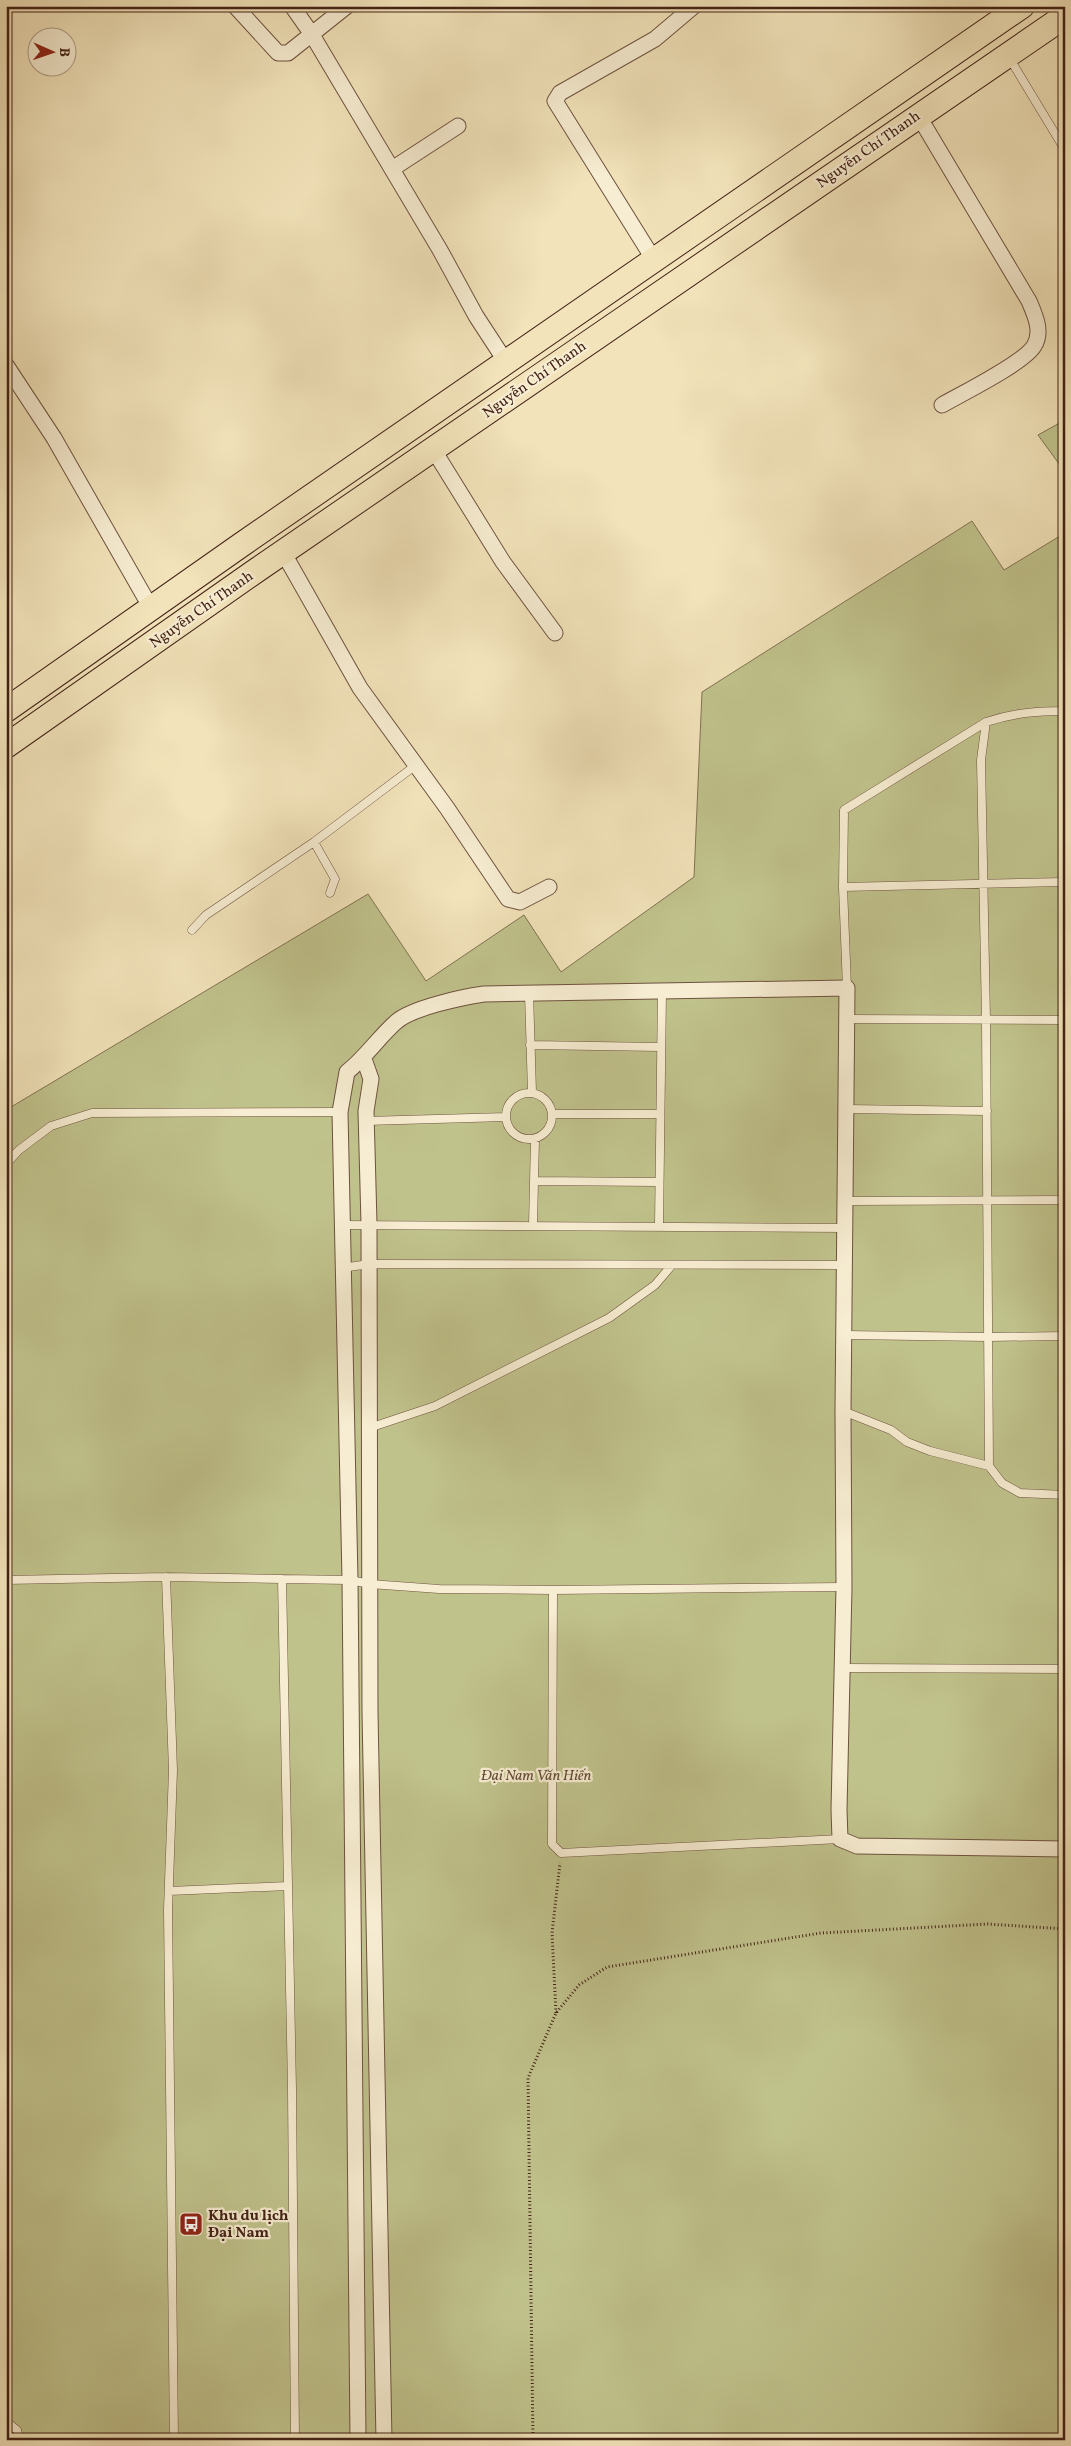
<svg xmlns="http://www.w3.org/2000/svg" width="1071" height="2446" viewBox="0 0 1071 2446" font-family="Vollkorn,serif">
<rect width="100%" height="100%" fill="#f2e3ba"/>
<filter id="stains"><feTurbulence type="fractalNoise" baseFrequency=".004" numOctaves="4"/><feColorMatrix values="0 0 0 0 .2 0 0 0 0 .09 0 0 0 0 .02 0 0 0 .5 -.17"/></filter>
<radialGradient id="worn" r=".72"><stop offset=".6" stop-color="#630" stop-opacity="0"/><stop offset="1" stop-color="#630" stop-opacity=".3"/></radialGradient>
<path fill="#c0c28c" stroke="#817251" d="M1065 420V472L1038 435Z
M972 521 1004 570 1065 533V2440H6V1110L368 894 426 981 524 915 561 972 694 877 702 692Z"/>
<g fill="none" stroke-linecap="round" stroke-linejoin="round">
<g stroke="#6e523f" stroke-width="9">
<path id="service" d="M1010 59 1065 150
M986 722 981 760 986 1020 989 1466
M314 842 335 879 330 893
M843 887 1065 882
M192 930 206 915 314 842 416 765
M847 988 843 887 844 810 986 722C1013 713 1036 711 1065 711
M529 993 532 1092
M847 1019 1065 1020
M530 1045 661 1047
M506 1116a23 23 0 1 1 46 0a23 23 0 1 1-46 0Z
M847 1109 987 1111
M553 1114H660
M366 1121 506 1117
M6 1164 19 1150 51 1126 92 1113 340 1112
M534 1181 659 1182
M847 1201 1065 1200
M341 1225 847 1228
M533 1225 535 1139
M659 1226 662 991
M342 1268 369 1264 846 1265
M845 1335 988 1337 1065 1336
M843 1411 891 1430 907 1442 930 1451 989 1466 1002 1483 1020 1493 1065 1495
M369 1428 435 1406 609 1318 655 1285 672 1265
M6 1545 7 1580
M166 1577 173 1770 168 1910 174 2440
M282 1579 292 2089 295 2440
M6 1580 166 1577 282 1579 350 1580 370 1584 439 1589 553 1590 844 1587
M553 1590 552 1844 561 1853 840 1839
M842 1668 1065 1669
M169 1891 288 1886
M6 2403 7 2422 17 2430 19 2440"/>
</g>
<g stroke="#6e523f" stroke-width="17">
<path id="minor" d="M235 6 278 53H288L347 6
M292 6 311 33 440 250 476 316 506 362
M918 115 1029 301C1035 315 1043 332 1034 346 1024 363 961 394 942 405
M392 169 458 126
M654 260 555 101 560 93 655 39 694 6
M6 365 54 438 151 608
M433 449 503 562 555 633
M283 552 360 688 447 808 508 899 520 902 549 887
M364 1059 371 1079 366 1111 369 1224 370 1712 384 2440
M358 2440 350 1580 340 1112 347 1072C366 1057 378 1038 396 1022 411 1008 463 997 484 994L847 988 843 1411 844 1587 839 1810 840 1839 857 1846 1065 1849"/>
</g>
<g stroke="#422216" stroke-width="26">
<path id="primary" d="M6 710 241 545 1022 6
M6 746 257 570 1065 16"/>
</g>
<path stroke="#422216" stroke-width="3" stroke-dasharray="1 2.5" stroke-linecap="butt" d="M556 2013 552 1933 560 1863
M533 2440 528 2078 556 2013 579 1985 607 1967 821 1933 988 1924 1065 1929"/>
<use href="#service" stroke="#f7edd2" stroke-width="8"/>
<use href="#minor" stroke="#f7edd2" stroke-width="15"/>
<use href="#primary" stroke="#f2e3ba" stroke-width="24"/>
</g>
<defs>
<g id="bus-square" transform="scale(1.25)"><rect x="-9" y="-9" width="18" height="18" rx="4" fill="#8f2418" stroke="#f7edd2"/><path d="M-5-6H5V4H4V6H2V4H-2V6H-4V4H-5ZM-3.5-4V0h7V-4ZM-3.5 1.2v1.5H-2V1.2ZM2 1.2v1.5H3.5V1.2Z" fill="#fff"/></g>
</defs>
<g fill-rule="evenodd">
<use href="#bus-square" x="191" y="2224"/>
</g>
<g text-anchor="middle" stroke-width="4.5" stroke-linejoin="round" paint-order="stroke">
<g font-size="15" fill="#422216" stroke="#f7edd2">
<text transform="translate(868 149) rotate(-35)" y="5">Nguyễn Chí Thanh</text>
<text transform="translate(534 379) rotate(-35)" y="5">Nguyễn Chí Thanh</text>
<text transform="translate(201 609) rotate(-35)" y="5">Nguyễn Chí Thanh</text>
</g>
<g font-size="15" font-style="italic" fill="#624a34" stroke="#f7edd2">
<text x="536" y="1780">Đại Nam Văn Hiến</text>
</g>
<g font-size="15" font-weight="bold" fill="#422216" stroke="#f7edd2" text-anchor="start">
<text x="208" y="2220">Khu du lịch<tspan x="208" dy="17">Đại Nam</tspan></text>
</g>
</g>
<rect width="1071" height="2446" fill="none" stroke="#f2e3ba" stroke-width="25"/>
<rect x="8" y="8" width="1056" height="2431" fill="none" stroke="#422216" stroke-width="2.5"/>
<rect x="12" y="12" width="1046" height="2421" fill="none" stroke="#422216"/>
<g transform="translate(52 52) rotate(92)"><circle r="24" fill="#f7edd2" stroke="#af9c87"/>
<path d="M0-4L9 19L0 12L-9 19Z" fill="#8f2418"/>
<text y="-8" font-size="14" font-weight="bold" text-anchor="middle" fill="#422216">B</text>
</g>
<rect width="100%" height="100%" filter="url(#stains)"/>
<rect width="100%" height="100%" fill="url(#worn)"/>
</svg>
